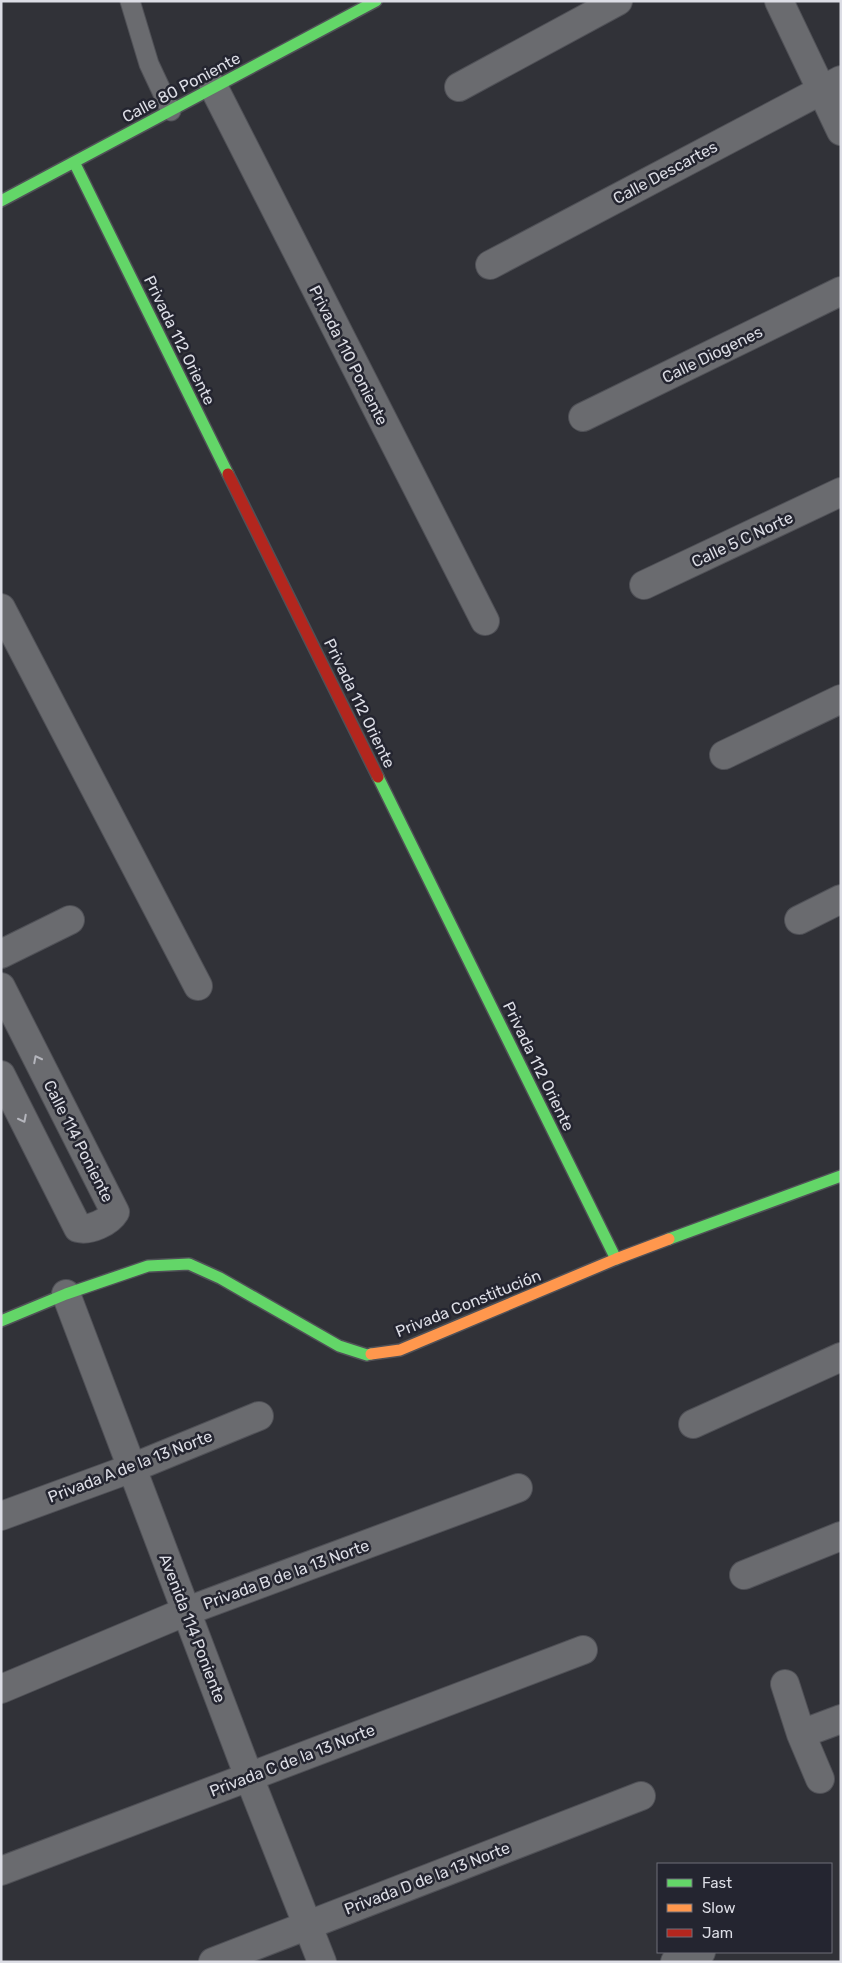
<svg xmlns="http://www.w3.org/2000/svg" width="842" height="1963" viewBox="0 0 842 1963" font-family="Rubik,sans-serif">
<rect width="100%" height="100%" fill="#313238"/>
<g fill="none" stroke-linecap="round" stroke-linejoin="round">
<g stroke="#505157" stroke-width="21">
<path id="lane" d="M130 1 149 64 171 111"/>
</g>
<g stroke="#505157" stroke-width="30">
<path id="street" d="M779 1 841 131
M459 87 618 1
M214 88 485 621
M490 265 841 80
M583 417 841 291
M644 585 841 492
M1 608 198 986
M724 755 841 699
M799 920 841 899
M1 954 70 920
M1 987 115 1212C109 1222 90 1231 78 1228L1 1075
M66 1294 249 1777 322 1962
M693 1424 841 1357
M1 1516 132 1468 259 1416
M744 1575 841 1536
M785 1684 801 1734 820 1779
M1 1689 187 1611 518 1488
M801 1734 841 1719
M1 1871 583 1650
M213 1962 641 1796
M675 1962 701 1952"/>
</g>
<g stroke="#505157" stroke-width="14">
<path id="fast" d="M74 162 228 474
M1 201 376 1
M378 777 616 1259
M669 1239 841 1176
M1 1321 66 1294 148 1266 189 1264 220 1278 339 1346 367 1355 371 1354"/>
</g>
<g stroke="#505157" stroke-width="14">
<path id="slow" d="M371 1354 400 1350 616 1259 669 1239"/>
</g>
<g stroke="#505157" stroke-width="14">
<path id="jam" d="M228 474 378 777"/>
</g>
<use href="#lane" stroke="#6a6b6f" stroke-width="19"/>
<use href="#street" stroke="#6a6b6f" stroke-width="28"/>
<use href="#fast" stroke="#63d668" stroke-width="11"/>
<use href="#slow" stroke="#ff974d" stroke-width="11"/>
<use href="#jam" stroke="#b3261e" stroke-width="11"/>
</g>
<defs><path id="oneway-chevron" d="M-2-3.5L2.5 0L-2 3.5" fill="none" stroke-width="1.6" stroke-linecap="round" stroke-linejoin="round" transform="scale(1.25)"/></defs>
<g stroke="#b4b5bc">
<use href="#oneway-chevron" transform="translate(37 1059) rotate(-117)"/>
<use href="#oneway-chevron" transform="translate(23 1119) rotate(63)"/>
</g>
<g text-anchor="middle" stroke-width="5" stroke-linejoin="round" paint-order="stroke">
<g font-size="16" fill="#dcdde5" stroke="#242530">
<text transform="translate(181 87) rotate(-28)" y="6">Calle 80 Poniente</text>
<text transform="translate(665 172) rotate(-28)" y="6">Calle Descartes</text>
<text transform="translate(180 340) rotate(64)" y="6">Privada 112 Oriente</text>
<text transform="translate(712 354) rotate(-26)" y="6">Calle Diogenes</text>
<text transform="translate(349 355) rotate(63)" y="6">Privada 110 Poniente</text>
<text transform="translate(742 539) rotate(-25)" y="6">Calle 5 C Norte</text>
<text transform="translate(360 703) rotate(64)" y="6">Privada 112 Oriente</text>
<text transform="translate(539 1066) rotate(64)" y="6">Privada 112 Oriente</text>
<text transform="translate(79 1141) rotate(63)" y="6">Calle 114 Poniente</text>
<text transform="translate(468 1303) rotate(-22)" y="6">Privada Constitución</text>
<text transform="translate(130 1466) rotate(-21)" y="6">Privada A de la 13 Norte</text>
<text transform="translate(286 1574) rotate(-20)" y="6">Privada B de la 13 Norte</text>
<text transform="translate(193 1628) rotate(69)" y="6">Avenida 114 Poniente</text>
<text transform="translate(292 1760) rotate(-21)" y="6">Privada C de la 13 Norte</text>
<text transform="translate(427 1878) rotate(-21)" y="6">Privada D de la 13 Norte</text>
</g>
</g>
<rect width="842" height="1963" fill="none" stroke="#dcdde5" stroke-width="5"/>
<rect x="657" y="1863" width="175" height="90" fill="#242530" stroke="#6e6f78"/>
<rect x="667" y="1879" width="25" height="8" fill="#63d668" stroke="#6e6f78"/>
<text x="702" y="1888" font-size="15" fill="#dcdde5">Fast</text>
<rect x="667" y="1904" width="25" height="8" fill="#ff974d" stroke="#6e6f78"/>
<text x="702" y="1913" font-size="15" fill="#dcdde5">Slow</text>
<rect x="667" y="1929" width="25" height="8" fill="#b3261e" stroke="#6e6f78"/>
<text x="702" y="1938" font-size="15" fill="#dcdde5">Jam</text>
</svg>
